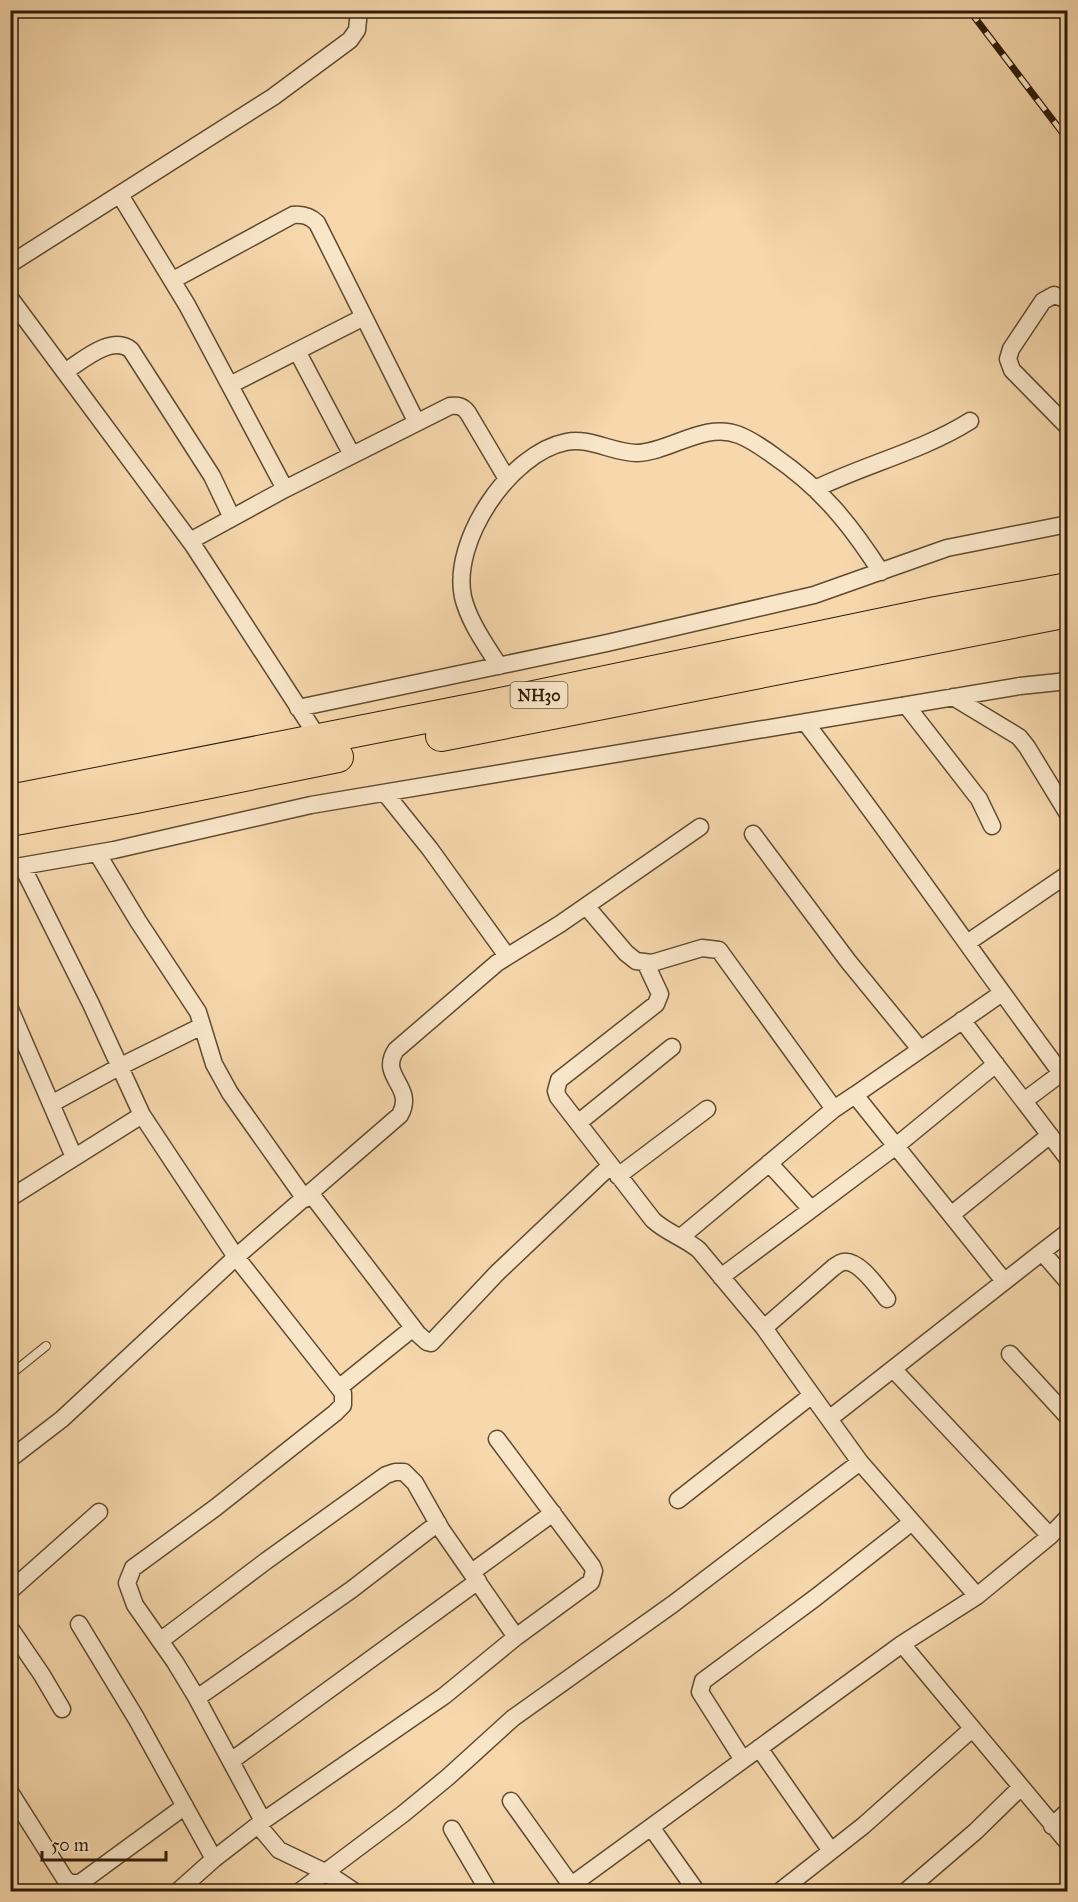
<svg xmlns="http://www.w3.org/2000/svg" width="1078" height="1902" viewBox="0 0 1078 1902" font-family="'IM FELL Great Primer',serif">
<rect width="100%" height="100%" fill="#f6d8ac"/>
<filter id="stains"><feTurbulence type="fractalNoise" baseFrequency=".00333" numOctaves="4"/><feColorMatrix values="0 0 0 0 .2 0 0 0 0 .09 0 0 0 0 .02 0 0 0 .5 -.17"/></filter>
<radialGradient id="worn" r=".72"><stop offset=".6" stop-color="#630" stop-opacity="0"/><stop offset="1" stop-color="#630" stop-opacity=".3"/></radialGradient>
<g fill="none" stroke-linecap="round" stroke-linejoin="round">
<g stroke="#604b31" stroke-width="10">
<path id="lane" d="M10 1375 46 1346"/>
</g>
<g stroke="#604b31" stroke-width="19">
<path id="street" d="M120 195 187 305 285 489
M10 264 273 97 350 40 357 30 359 10
M173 280 293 215C303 214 310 216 317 223L416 421
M10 298 193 545 319 739
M1068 300 1054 295 1043 301 1011 349 1008 359 1012 370 1068 427
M297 351 352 455
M66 371C82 361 112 334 131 350L212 476 232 518
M230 385 364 317
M815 489C866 464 922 451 970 421
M190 541 285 489 450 406C458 405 463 406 468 413L507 479
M499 666C486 645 469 622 463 597 451 541 510 453 566 442 590 437 613 453 637 453 670 452 705 421 739 435 752 440 763 448 774 456 822 489 850 524 881 572
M953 697 1019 737 1027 747 1068 814
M906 705 979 799 992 826
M298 708 607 643 814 595 947 548 1068 524
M805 722C893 837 975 957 1061 1073
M385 793 430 849 507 956
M753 834 848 961 920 1049
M97 853 138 921 198 1012 214 1064 230 1093 305 1199
M22 866 91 1004 142 1115 236 1257 343 1393V1405L335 1413 215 1508 133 1568 127 1583 135 1605 175 1662 195 1695 263 1821
M10 868 114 850 311 805 1020 686 1068 681
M586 906 626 953 636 961 652 963 702 948 719 950 834 1109 855 1095 1004 1281
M967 943 1068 874
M646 964 660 994 656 1004 559 1080 556 1091 558 1097 653 1220C667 1233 685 1238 699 1250L764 1328 829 1419
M10 1009 74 1157
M962 1020 1068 1159
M855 1095 1002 993
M1024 1101 1068 1068
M51 1104 119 1067 202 1026
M578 1123 672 1047
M769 1163 811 1209
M618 1176 707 1109
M311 1194 418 1334 427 1342 431 1343 497 1273 610 1166
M10 1198 142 1115
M951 1215 1050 1135
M681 1237 834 1109
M1042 1252 1068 1232
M721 1277 896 1146 996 1064
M1068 1282 1042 1252 829 1419 860 1462 977 1596 1050 1536 1068 1517
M764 1328 834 1267C837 1265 839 1263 843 1262 859 1259 878 1288 887 1299
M1010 1354 1068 1417
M893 1369 1050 1536
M340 1387 413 1328
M10 1459 62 1419 236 1257 400 1115C416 1086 378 1077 396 1050L497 963 560 924 700 827
M678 1500 812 1395
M472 1572 553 1513
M10 1591 99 1512
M977 1596 902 1644 1068 1843
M79 1624 136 1718 214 1859
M10 1628 42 1675 62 1709
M160 1641 266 1561 386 1475 395 1472H404L415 1483 441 1529 516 1637
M197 1698 351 1590 438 1523
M759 1748 831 1851
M743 1760 700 1692 703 1681 815 1598 912 1522
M231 1761 478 1581
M10 1792 65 1879 70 1883H80L185 1806
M511 1801 571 1885
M258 1825 279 1850 325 1872 355 1892
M1052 1826 1068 1811
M651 1827 697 1892
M452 1829 489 1892
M177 1892 214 1859 263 1821 444 1696 516 1637 591 1582 594 1571 592 1566 497 1439
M299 1892 403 1814 448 1777 513 1718 673 1604 860 1462
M562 1892 902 1644
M779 1892 863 1826 972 1729
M905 1892 976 1831 1021 1787"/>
</g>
<g stroke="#2e1c08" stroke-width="32">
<path id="highway" d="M441 736 1068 612
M10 800 486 706 936 612 1068 588
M10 821 136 798 338 757"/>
</g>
<use href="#lane" stroke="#f9e6c9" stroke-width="8"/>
<use href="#street" stroke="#f9e6c9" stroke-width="16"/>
<use href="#highway" stroke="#f6d8ac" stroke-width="30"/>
<g stroke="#2e1c08" stroke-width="7">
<path id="rail" d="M969 10 1068 140"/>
</g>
<use href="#rail" stroke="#f9e6c9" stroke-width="4.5" stroke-dasharray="14" stroke-linecap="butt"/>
</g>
<g text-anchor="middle" stroke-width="4.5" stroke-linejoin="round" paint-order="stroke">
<rect fill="#f9e6c9" stroke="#6b5942" stroke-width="1.5" x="510.5" y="682" width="57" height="26" rx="4.5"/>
<g font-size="16" font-weight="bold" fill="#2e1c08">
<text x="539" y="701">NH30</text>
</g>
</g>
<rect width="1078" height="1902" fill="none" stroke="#f6d8ac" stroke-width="36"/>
<rect x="12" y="12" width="1054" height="1878" fill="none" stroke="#2e1c08" stroke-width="3"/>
<rect x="18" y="18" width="1042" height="1866" fill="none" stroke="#2e1c08" stroke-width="1.5"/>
<path d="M42 1851v9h124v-9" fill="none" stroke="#2e1c08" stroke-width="3"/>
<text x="51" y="1851" font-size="18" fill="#2e1c08" stroke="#f9e6c9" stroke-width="4.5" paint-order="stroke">50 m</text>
<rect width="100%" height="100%" filter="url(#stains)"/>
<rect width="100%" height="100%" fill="url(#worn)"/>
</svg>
